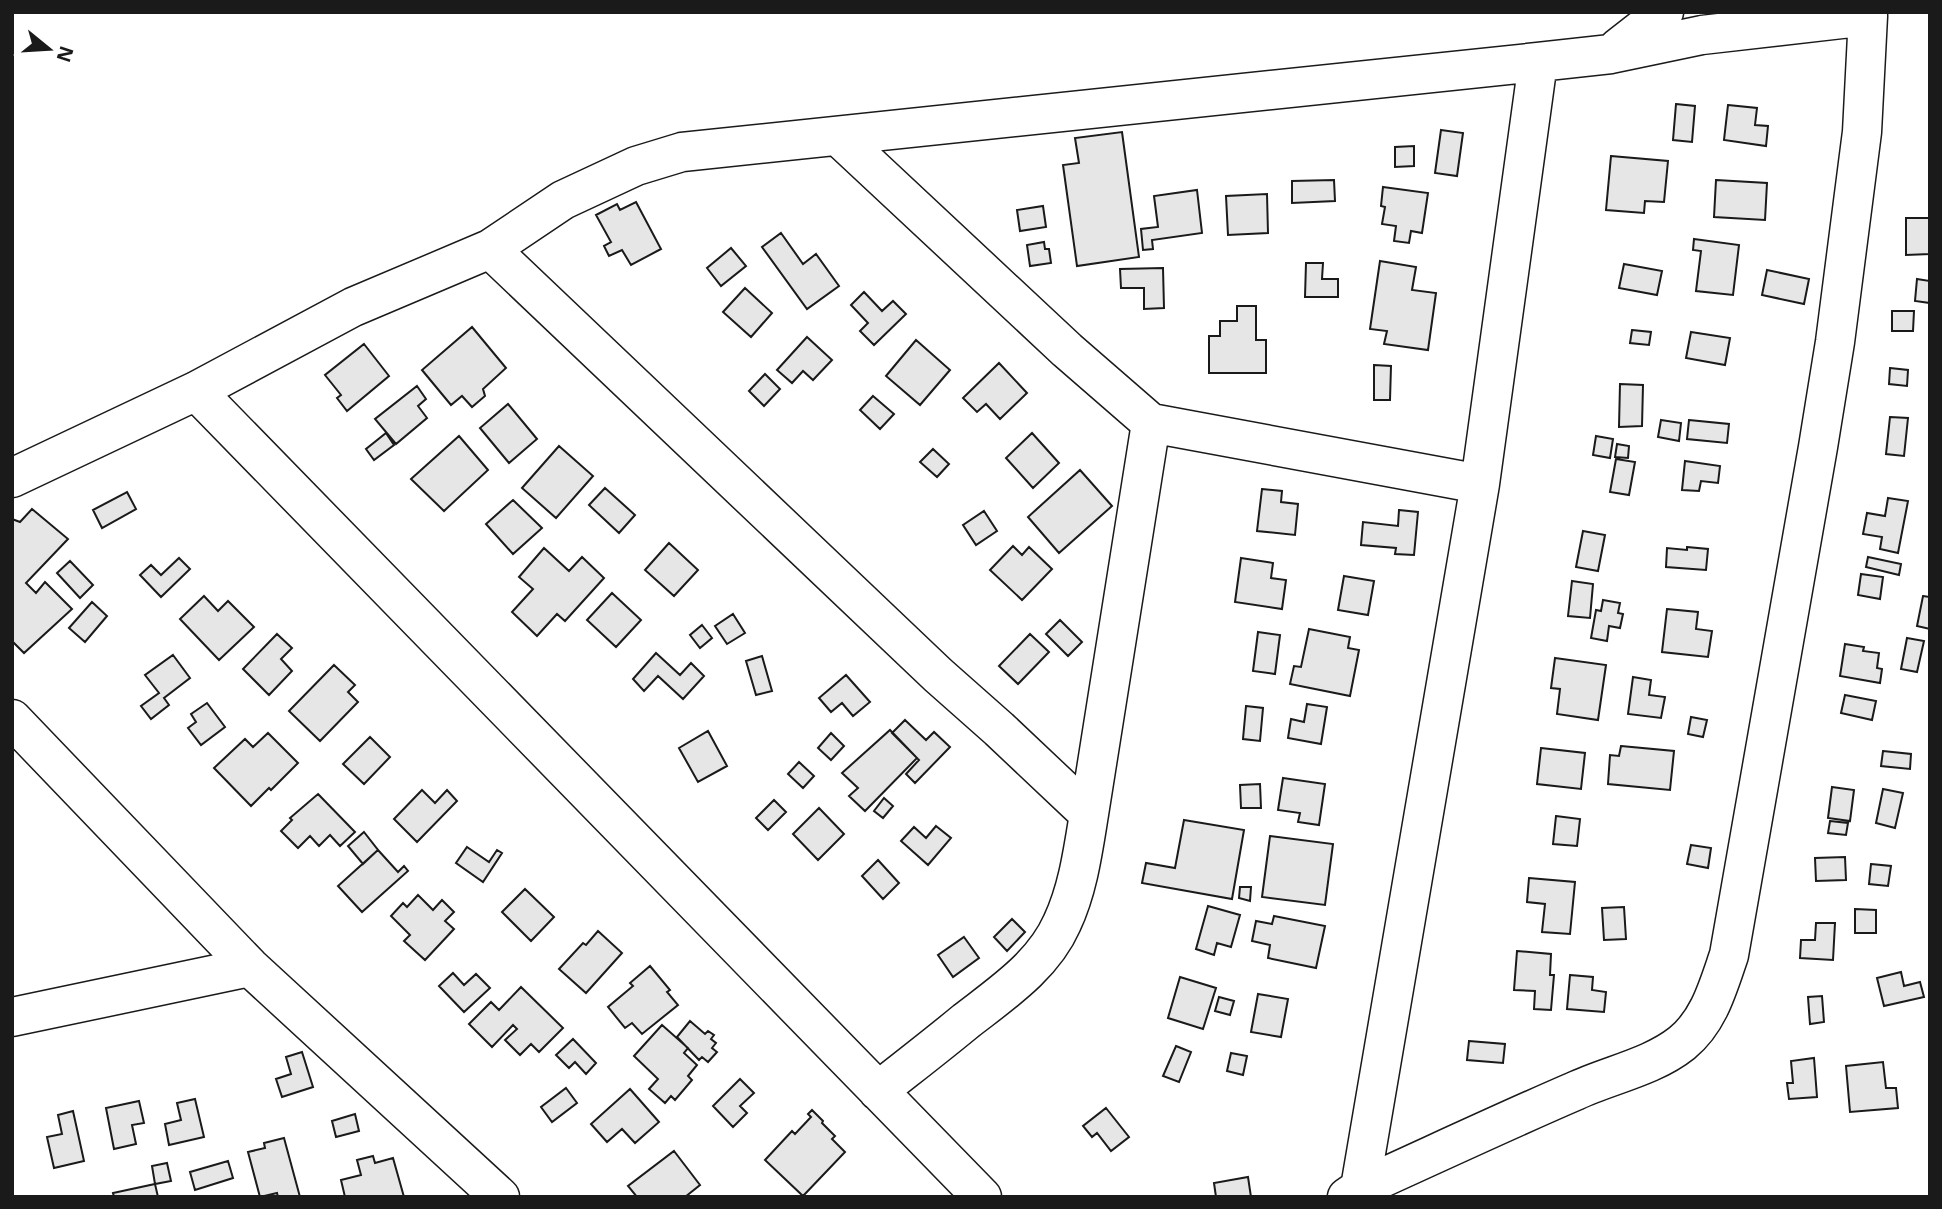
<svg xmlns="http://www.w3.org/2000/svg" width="1942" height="1209" viewBox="0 0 1942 1209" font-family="'Noto Sans',sans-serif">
<rect width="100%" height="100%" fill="#fff"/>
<path fill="#e6e6e6" stroke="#1a1a1a" stroke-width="2" d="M1676 104 1695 106 1692 142 1673 140Z
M1728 105 1757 108 1755 125 1768 126 1766 146 1724 140Z
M1441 130 1463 133 1457 176 1435 173Z
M1122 132 1139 257 1077 266 1063 165 1079 163 1075 138Z
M1414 146V166L1395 167V147Z
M1611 156 1668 161 1664 202 1645 201 1644 213 1606 210Z
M1334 180 1335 201 1292 203V181Z
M1716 180 1767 183 1765 220 1714 217Z
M1383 187 1428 193 1422 233 1411 231 1409 243 1394 241 1396 226 1382 224 1385 207 1381 206Z
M1197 190 1202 233 1152 240 1153 249 1143 250 1141 229 1158 227 1154 196Z
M1267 194 1268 233 1228 235 1226 196Z
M636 202 661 249 631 265 622 250 609 256 604 246 611 242 596 215 617 204 620 210Z
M1043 206 1046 227 1020 231 1017 210Z
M1906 218H1930V254L1906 255Z
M781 233 803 264 816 254 839 286 807 309 762 247Z
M1694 239 1739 245 1733 295 1696 291 1701 251 1693 250Z
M1044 242 1045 249H1049L1051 263 1030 266 1027 245Z
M731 248 746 266 721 286 707 268Z
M1380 261 1416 267 1412 290 1436 293 1428 350 1384 344 1387 331 1370 329Z
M1306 263H1323L1322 279H1338V297H1305Z
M1624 264 1662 271 1657 295 1619 288Z
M1163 268 1164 308 1144 309V288H1121L1120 269Z
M1767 270 1809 279 1804 304 1762 295Z
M1917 279 1930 281V303L1915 301Z
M745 288 772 313 751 337 723 312Z
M864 292 882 311 893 301 906 314 874 345 860 331 868 323 851 305Z
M1237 306H1256V340H1266V373H1209V336H1220V321H1237Z
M1892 311H1914L1913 331H1892Z
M472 327 506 368 483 389 485 396 472 407 462 396 451 405 422 370Z
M1632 330 1651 332 1649 345 1630 343Z
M1691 332 1730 338 1725 365 1686 358Z
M807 337 832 360 813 380 803 371 792 383 777 370Z
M916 340 950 370 920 405 886 376Z
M364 344 389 376 347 411 337 398 341 395 325 375Z
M999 363 1027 393 1000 419 986 404 977 412 963 398Z
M1374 365 1391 366 1390 400H1374Z
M1890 368 1908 370 1907 386 1889 384Z
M765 374 780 389 764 406 749 391Z
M1620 384 1643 385 1642 426 1619 427Z
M417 386 426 399 418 406 427 418 396 444 375 419Z
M873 396 894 414 880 429 860 410Z
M508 404 537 439 509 463 480 428Z
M1890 417 1908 418 1904 456 1886 454Z
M1661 420 1681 423 1679 441 1658 437Z
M1689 420 1729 424 1727 443 1687 439Z
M386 433 394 445 374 460 366 449Z
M1032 433 1059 463 1033 488 1006 458Z
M459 436 488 470 444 511 411 479Z
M1596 436 1613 439 1610 458 1593 455Z
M1617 444 1629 446 1628 458 1615 457Z
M559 446 593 476 556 518 522 488Z
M933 449 949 464 937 477 920 462Z
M1616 459 1635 462 1629 495 1610 492Z
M1685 461 1720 466 1718 483 1701 481 1699 491 1682 490Z
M1080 470 1112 506 1059 553 1028 517Z
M605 488 635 515 619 533 589 505Z
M1262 489 1282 491 1281 502 1298 504 1295 535 1257 531Z
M127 492 136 509 102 528 93 510Z
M1888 498 1908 501 1898 553 1880 549 1882 537 1863 534 1867 513 1885 516Z
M513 500 542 528 513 554 486 524Z
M32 509 68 539 26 583 36 593 45 582 72 609 24 653 12 641V519L20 522Z
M1399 510 1418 512 1414 555 1395 554 1396 548 1361 545 1363 522 1398 526Z
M984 511 997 531 976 545 963 525Z
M1583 531 1605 535 1598 571 1576 567Z
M669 543 698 570 674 596 645 570Z
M1013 546 1022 555 1029 547 1052 569 1022 600 990 570Z
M1687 547 1708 549 1706 570 1666 567 1667 548 1687 550Z
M544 548 569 571 582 557 604 578 565 621 557 614 537 636 512 612 533 589 519 577Z
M1868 557 1901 564 1899 575 1866 567Z
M179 558 190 569 161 597 140 575 151 565 161 575Z
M1241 558 1273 563 1271 578 1286 580 1282 609 1235 602Z
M70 561 93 585 80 598 57 573Z
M1861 574 1883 577 1880 599 1858 595Z
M1344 576 1374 581 1368 615 1338 610Z
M1572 581 1593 584 1590 618 1568 616Z
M612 593 641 620 616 647 587 620Z
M204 596 218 611 228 601 254 627 219 660 180 619Z
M1923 596 1930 597V629L1917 626Z
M1603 600 1620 603 1618 613 1623 614 1620 628 1609 626 1607 641 1591 638 1596 610 1601 611Z
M92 602 107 616 85 642 69 628Z
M1667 609 1698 612 1696 629 1712 631 1708 657 1662 652Z
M733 614 745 633 727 644 715 626Z
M1060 620 1082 642 1068 656 1046 634Z
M702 625 712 638 700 648 690 635Z
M1309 629 1350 637 1348 648 1359 650 1350 696 1290 684 1294 666 1301 667Z
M1258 632 1280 635 1275 674 1253 671Z
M277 634 292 648 281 659 292 671 269 695 243 669Z
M1030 634 1049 652 1018 684 999 666Z
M1907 638 1924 641 1917 672 1901 669Z
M1845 644 1864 647 1863 651 1879 653 1877 668 1882 669 1880 683 1840 676Z
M656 653 680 675 691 663 704 676 683 699 658 676 644 691 633 679Z
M173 655 190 678 164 698 169 705 151 719 141 706 159 693 145 675Z
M762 656 772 691 756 695 746 661Z
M1555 658 1606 665 1598 720 1557 714 1560 689 1551 688Z
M334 665 355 685 348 692 358 702 320 741 289 711Z
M846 675 870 702 853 716 842 703 831 712 819 698Z
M1633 677 1651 680 1649 695 1665 697 1661 718 1628 714Z
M1845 695 1876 701 1872 720 1841 713Z
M207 703 225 727 201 745 188 728 196 722 191 714Z
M1307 704 1327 707 1321 744 1288 738 1291 719 1304 722Z
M1246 706 1263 708 1260 741 1243 739Z
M1691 717 1707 720 1703 737 1688 734Z
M905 720 926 740 934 732 950 747 915 783 906 774 919 760 892 733Z
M890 730 917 758 865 811 849 796 858 788 842 773Z
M708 731 727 766 698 782 679 748Z
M268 733 298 763 271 790 269 788 251 806 214 768 245 739 253 747Z
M831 733 844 746 831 760 818 748Z
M370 737 390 757 364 784 343 764Z
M1621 746 1674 751 1670 790 1608 784 1610 755 1619 756Z
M1541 748 1585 753 1581 789 1537 784Z
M1883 751 1911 754 1910 769 1881 766Z
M799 762 814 776 803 788 788 774Z
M1283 778 1325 784 1319 825 1298 822 1300 813 1278 810Z
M1260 784 1261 808H1241L1240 785Z
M1832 787 1854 790 1850 821 1828 818Z
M1883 789 1903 793 1895 828 1876 823Z
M422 790 435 803 447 790 457 801 417 842 394 819Z
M318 794 355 832 340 846 330 835 319 846 310 836 298 848 281 831 292 820 290 818Z
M884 798 893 806 883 818 874 811Z
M774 800 786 812 768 830 756 818Z
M819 808 844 834 818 860 793 834Z
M1556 816 1580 819 1577 846 1553 844Z
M1184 820 1244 830 1232 899 1142 883 1146 863 1175 868Z
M1830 821 1848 823 1846 835 1828 833Z
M936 826 951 838 928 865 901 841 914 827 926 838Z
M364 832 378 850 363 864 348 846Z
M1270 836 1333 844 1325 905 1262 897Z
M1691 845 1711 848 1708 868 1687 864Z
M467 847 489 862 497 850 502 853 483 882 456 863Z
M378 850 398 872 404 866 408 871 362 912 338 886Z
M1845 857 1846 880 1816 881 1815 858Z
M878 860 899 883 883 899 862 876Z
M1871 864 1891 866 1888 886 1869 884Z
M1529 878 1575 882 1570 934 1542 932 1545 904 1527 902Z
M1240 887H1251L1250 901 1239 898Z
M525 889 554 917 531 941 502 912Z
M418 895 433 910 442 900 454 912 445 921 454 929 425 960 404 941 410 935 391 916 403 903 407 907Z
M1208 906 1240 915 1231 947 1217 943 1214 955 1196 949Z
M1624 907 1626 939 1604 940 1602 908Z
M1855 909 1876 910V933H1855Z
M1274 916 1325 926 1316 968 1268 958 1270 945 1252 941 1256 921 1272 924Z
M1012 919 1025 932 1007 951 994 937Z
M1816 923H1835L1833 960 1800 958 1801 940H1815Z
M598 931 622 953 586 993 559 969 583 943 586 945Z
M964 937 979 958 953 977 938 955Z
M1517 951 1551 954 1550 975H1554L1551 1010 1534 1009 1535 991 1514 990Z
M650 966 670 990 667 992 678 1005 642 1034 632 1023 625 1028 608 1007 633 986 630 983Z
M1901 972 1904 986 1920 982 1924 997 1884 1006 1877 978Z
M453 973 464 985 476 974 490 988 464 1012 439 986Z
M1570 975 1593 977 1592 990 1606 992 1604 1012 1567 1009Z
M1180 977 1216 988 1203 1029 1168 1018Z
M521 987 563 1028 539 1052 531 1044 520 1055 505 1040 517 1029 513 1025 492 1047 469 1024 491 1002 499 1010Z
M1258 994 1288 999 1281 1037 1251 1032Z
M1822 996 1824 1022 1810 1024 1808 997Z
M1219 997 1234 1001 1230 1015 1215 1011Z
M690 1021 705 1034 708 1031 714 1035 711 1039 716 1043 712 1048 717 1052 708 1062 702 1057 699 1060 677 1037Z
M662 1025 688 1048 684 1053 697 1065 688 1076 692 1080 675 1100 671 1096 665 1103 649 1089 658 1079 634 1056Z
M573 1039 596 1063 586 1074 575 1062 569 1068 556 1055Z
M1469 1041 1505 1044 1503 1063 1467 1060Z
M1176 1046 1191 1052 1179 1082 1163 1076Z
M302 1052 313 1087 282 1097 276 1079 291 1074 286 1057Z
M1231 1053 1247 1056 1243 1075 1227 1071Z
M1814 1058 1817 1097 1789 1099 1787 1083H1793L1791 1061Z
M1883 1062 1886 1088H1896L1898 1108 1850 1112 1846 1066Z
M740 1079 754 1093 740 1106 747 1113 733 1127 713 1106Z
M566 1088 577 1103 552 1122 541 1107Z
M630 1089 659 1122 635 1143 622 1129 607 1142 591 1124Z
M195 1099 204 1137 169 1145 165 1124 181 1120 177 1103Z
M139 1101 144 1123 132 1125 136 1144 114 1149 106 1108Z
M1106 1108 1129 1137 1111 1151 1097 1133 1092 1137 1083 1126Z
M812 1110 823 1121 822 1123 835 1136 832 1139 845 1152 803 1196 765 1160 792 1131 795 1134 811 1117 808 1114Z
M73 1111 84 1161 54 1168 47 1137 62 1134 58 1115Z
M355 1114 359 1131 336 1137 332 1121Z
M284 1138 300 1197H278L277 1193 260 1197 248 1152 265 1148 264 1143Z
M674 1151 700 1185 685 1197H637L628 1186Z
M373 1156 375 1163 393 1158 404 1197H345L341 1180 361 1175 357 1160Z
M228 1161 233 1178 195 1190 190 1172Z
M167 1163 171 1181 155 1184 152 1166Z
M1248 1177 1251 1197H1216L1214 1183Z
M155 1184 158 1197H114L113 1193Z"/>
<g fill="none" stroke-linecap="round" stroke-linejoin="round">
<g stroke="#1a1a1a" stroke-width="41">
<path id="minor" d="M1618 48 1664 12
M838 136 1067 350 1151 423 1480 484
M490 249 938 675 999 729 1089 814
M196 391 982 1197
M12 478 196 391 353 307 490 249 563 200 636 166 682 152 1538 62 1611 54 1702 35 1868 16 1862 132 1835 342 1818 447 1729 955C1718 987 1709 1021 1682 1043 1652 1067 1609 1075 1575 1091 1503 1122 1431 1156 1360 1188L1347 1197
M12 719 250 967 500 1197
M12 1017 250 967
M878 1091C907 1068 937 1045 966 1021 1002 993 1043 966 1062 923 1078 889 1083 851 1089 814L1151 423
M1360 1188 1480 484 1538 62"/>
</g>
<use href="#minor" stroke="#fff" stroke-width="38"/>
</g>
<rect width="1942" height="1209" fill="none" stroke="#1a1a1a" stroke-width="28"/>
<g transform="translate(49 49) rotate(108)" stroke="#ffffff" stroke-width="5" paint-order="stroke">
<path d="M0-5L12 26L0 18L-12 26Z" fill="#1a1a1a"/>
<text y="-10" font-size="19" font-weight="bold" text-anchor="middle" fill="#1a1a1a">N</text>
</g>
</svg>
